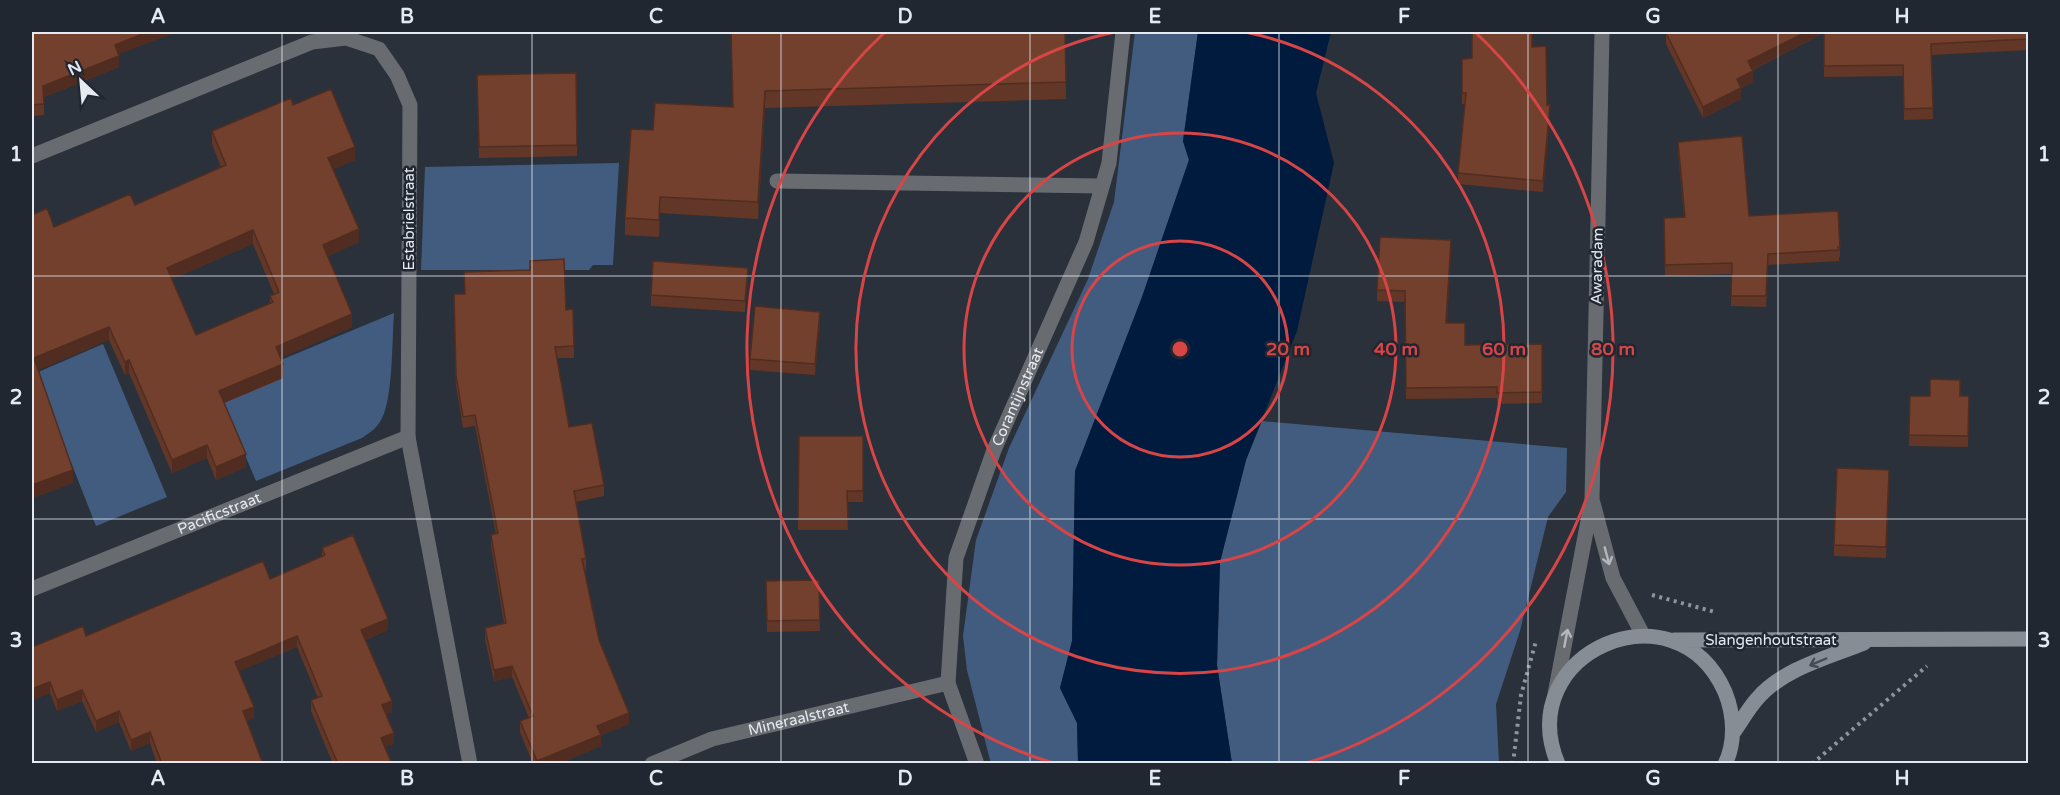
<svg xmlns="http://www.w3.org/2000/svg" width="2060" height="795" viewBox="0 0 2060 795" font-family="'Varela Round',sans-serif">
<rect width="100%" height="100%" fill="#2a313b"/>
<path fill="#425c80" d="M1135 32H1198L1183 141 1189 160 1142 297 1075 471 1072 641 1060 688 1077 723 1078 763 991 764 967 670 963 636 976 540 1009 448 1088 279 1114 202Z
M619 163 613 265H593L589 270H421L425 167Z
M394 313C392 339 393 397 382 418 378 427 371 432 362 438L256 481 216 387Z
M103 344 167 497 96 526 36 373Z
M1262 421 1567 448 1566 492 1548 517 1520 631 1496 704 1499 763 1232 764 1217 665 1220 562 1246 460Z"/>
<path fill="#011b3f" d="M1198 32H1331L1316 93 1334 163 1297 331 1246 460 1220 562 1217 665 1232 763H1078L1077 723 1060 688 1072 641 1075 471 1142 297 1189 160 1183 141Z"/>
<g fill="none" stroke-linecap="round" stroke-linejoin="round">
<path stroke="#8f959d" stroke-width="4" stroke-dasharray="3 4.5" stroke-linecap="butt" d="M1652 595 1715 612
M1513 764 1521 695 1536 641
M1812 764 1927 666"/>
<path stroke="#686c71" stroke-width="15" d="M777 181 1102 186"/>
<g stroke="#686c71" stroke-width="15">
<path d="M32 156 312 42 346 38 379 49 397 75 410 105 408 437 470 764"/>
<path d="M1593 503 1613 578 1643 635"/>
<path id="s1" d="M32 589 408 437"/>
<path d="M1555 694 1592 500 1602 32"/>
<path id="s2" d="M652 764 712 739 948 683"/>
</g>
<path stroke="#686c71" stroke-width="15" id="s3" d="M977 764 948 683 956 558 994 450 1086 242 1109 163 1123 32"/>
<path stroke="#878d95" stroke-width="15" d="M1674 640 2028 639
M1733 733C1741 722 1748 709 1757 699 1782 669 1829 657 1864 643
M1558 764C1511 652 1676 581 1725 692 1734 714 1736 742 1725 764"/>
</g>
<path fill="#623727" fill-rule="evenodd" d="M32 32H176L118 54 119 67 44 97V115L32 116Z
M731 32H1065L1066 99 765 108 758 219 660 213 659 237 625 235V218L653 130 733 107Z
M2028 32V50L1931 55 1933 119 1904 120 1903 76 1824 77V33L1753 70V82L1741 88V99L1703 118 1666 44V33Z
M1532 47 1547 105 1550 116 1543 192 1458 184V173L1465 104H1462V59L1472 58Z
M477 75 577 145V156L479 158Z
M293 105 355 160 333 169 359 242 328 256 352 327 280 358 283 378 224 403 246 467 216 480 207 458 172 473 129 373 125 375 109 340 38 370 73 483 32 498V215L54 227 135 205 221 167 212 144V131ZM253 244 274 294 270 296V304L196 335 172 279Z
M1678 142 1749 216 1840 247V257H1839V261L1768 265 1766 307 1731 306V274L1665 276 1664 218 1684 217 1678 152Z
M1451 251 1447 323 1465 345 1542 344V403L1497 404V398L1406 399 1405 302 1377 301V290Z
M748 279 745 312 651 306V295Z
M465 294 566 310 574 346V358H557L569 427 604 485V496L576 502 586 558V570H584L599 640 629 724 601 735V746L558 764H533L520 732V721L529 718 512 677 494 681 485 639V628L504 623 491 546V535L496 534 475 426 463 428 456 386 454 305Z
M820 323 815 375 750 370V359Z
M1910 396H1969L1968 447 1909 446Z
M799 436H863V502H847L848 530H798Z
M1889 482 1886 558 1834 556V545Z
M322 548 388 630 365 640 392 712 386 714 394 744 385 747 392 764H333L311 711V700L318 698 297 647 239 671 254 718 246 721 263 764H157L150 743 131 751 119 722 96 732 82 701 57 711 50 693 32 700 86 636 270 579 322 556Z
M819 580 820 631 767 632 766 581Z"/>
<path fill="#502d20" d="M148 32H176L115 56V45Z
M1806 32H1824V33L1748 72V61Z
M119 56V67L43 97V86Z
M1753 71V82L1741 88V99L1703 118V107L1737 79Z
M765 91V108L758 219V202Z
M1550 105V116L1543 192V181Z
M355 147V160L328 171V158Z
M660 197V213L659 237V220Z
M359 229V242L323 258V245Z
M253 230V244L167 281V268Z
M1451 240V251L1446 334V323Z
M748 268V279L745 312V301Z
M820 312V323L815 375V364Z
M352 314V327L276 360V347Z
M109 327V340L34 372V358Z
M129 360V373L125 375V362Z
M283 364V378L219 405V391Z
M207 445V458L172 473V460Z
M246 454V467L216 480V467Z
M73 470V483L32 498V485Z
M388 619V630L361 641V630Z
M297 636V647L235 673V662Z
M512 666V677L494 681V670Z
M50 682V693L32 700V689Z
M82 690V701L57 711V700Z
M392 701V712L382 716V705Z
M254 707V718L243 722V711Z
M119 711V722L96 732V721Z
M629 713V724L601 735V746L558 764H537V761L597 726Z
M150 732V743L131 751V740Z
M394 733V744L381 749V738Z"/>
<path fill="#72402d" stroke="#502d20" stroke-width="1.5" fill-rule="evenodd" d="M32 32H148L115 45 119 56 43 86 44 104 32 105Z
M731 32H1065L1066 82 765 91 758 202 660 197 659 220 625 218 631 129 653 130 655 103 733 107Z
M1472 32H1532V47L1546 46 1547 105H1550L1543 181 1458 173 1466 93H1462V59L1472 58Z
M1669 32H1806L1748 61 1753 71 1737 79 1741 88 1703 107 1666 33Z
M1824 32H2028V39L1931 44 1933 108 1904 109 1903 65 1824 66Z
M576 73 577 145 479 147 477 75Z
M331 89 355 147 328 158 359 229 323 245 352 314 276 347 283 364 219 391 246 454 216 467 207 445 172 460 129 360 125 362 109 327 34 358 73 470 32 485V215L47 208 54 227 130 194 135 205 226 165 212 131 291 98 293 105ZM253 230 279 292 270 296 273 302 196 335 167 268Z
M1742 136 1749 216 1838 211 1840 247H1838L1839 250 1768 254 1766 296H1731L1732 263 1665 265 1664 218 1685 217 1678 142Z
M1380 237 1451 240 1446 323H1465V345L1542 344V392L1497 393V387L1406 388 1405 291 1377 290Z
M564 259 566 310 573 309 574 346 555 347 569 427 592 423 604 485 574 491 586 558 582 559 599 640 629 713 597 726 601 735 537 761 520 721 533 716 512 666 494 670 485 628 506 623 491 535 498 533 475 415 463 417 456 375 454 294H465L464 272 530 270V261Z
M653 261 748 268 745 301 651 295Z
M755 306 820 312 815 364 750 359Z
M1930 379 1960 380V396H1969L1968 436 1909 435 1910 396H1930Z
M799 436H863V491H847L848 519H798Z
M1837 468 1889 470 1886 547 1834 545Z
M353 535 388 619 361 630 392 701 382 705 394 733 381 738 392 764H338L311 700 322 696 297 636 235 662 254 707 243 711 263 764H162L150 732 131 740 119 711 96 721 82 690 57 700 50 682 32 689V647L83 626 86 636 263 561 270 579 325 555 322 548Z
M819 580 820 620 767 621 766 581Z"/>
<defs><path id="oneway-shaft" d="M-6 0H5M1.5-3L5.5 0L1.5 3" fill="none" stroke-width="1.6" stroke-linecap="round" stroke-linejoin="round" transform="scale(1.5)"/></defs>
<g stroke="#b3b8be">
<use href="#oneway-shaft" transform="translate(1607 556) rotate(75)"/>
<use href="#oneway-shaft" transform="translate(1566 638) rotate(-79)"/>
</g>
<use stroke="#444b54" href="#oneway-shaft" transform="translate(1818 662) rotate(157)"/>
<path fill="none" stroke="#e5eaf1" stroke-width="1.5" stroke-opacity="0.55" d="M282 32V764M532 32V764M781 32V764M1030 32V764M1279 32V764M1528 32V764M1778 32V764M32 276H2028M32 519H2028"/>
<g fill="none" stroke="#d84546" stroke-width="3">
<circle cx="1180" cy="349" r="108"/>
<circle cx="1180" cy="349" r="216"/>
<path d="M1245 32A324 324 0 1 1 1115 32"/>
<path d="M1053 763A433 433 0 0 1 885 32M1475 32A433 433 0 0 1 1307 763"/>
</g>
<g text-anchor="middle" stroke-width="5" stroke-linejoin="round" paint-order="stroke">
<g font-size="15" fill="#e5eaf1" stroke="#202731">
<text transform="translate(409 219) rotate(-90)" y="5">Estabrielstraat</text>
<text transform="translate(1597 266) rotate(-89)" y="5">Awaradam</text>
<text dy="5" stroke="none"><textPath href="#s3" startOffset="384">Corantijnstraat</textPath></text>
<text dy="5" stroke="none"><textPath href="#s1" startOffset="202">Pacificstraat</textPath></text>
<text x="1771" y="645">Slangenhoutstraat</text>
<text dy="5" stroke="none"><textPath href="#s2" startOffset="154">Mineraalstraat</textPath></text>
</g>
</g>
<circle cx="1180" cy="349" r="9" fill="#d84546" stroke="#202731" stroke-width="3"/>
<g font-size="18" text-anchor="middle" font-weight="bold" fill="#d84546" stroke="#202731" stroke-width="5" stroke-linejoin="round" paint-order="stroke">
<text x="1288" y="355">20 m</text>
<text x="1396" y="355">40 m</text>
<text x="1504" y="355">60 m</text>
<text x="1613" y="355">80 m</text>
</g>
<rect width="2060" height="795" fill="none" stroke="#202731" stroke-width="66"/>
<g transform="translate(81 81) rotate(334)" stroke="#202731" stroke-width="4.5" paint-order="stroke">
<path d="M0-4.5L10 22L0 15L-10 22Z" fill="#e5eaf1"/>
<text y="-9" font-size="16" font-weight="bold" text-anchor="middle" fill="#e5eaf1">N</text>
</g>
<rect x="33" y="33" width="1994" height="729" fill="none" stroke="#e5eaf1" stroke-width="2"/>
<g font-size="20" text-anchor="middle" font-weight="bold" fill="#e5eaf1">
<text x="158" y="23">A</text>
<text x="407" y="23">B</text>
<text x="656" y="23">C</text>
<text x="905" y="23">D</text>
<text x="1155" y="23">E</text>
<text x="1404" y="23">F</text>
<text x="1653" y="23">G</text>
<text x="1902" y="23">H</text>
<text x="16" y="161">1</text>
<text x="2044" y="161">1</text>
<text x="16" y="404">2</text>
<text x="2044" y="404">2</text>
<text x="16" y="647">3</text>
<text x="2044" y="647">3</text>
<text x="158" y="785">A</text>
<text x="407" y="785">B</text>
<text x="656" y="785">C</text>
<text x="905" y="785">D</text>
<text x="1155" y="785">E</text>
<text x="1404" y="785">F</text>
<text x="1653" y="785">G</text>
<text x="1902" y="785">H</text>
</g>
</svg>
